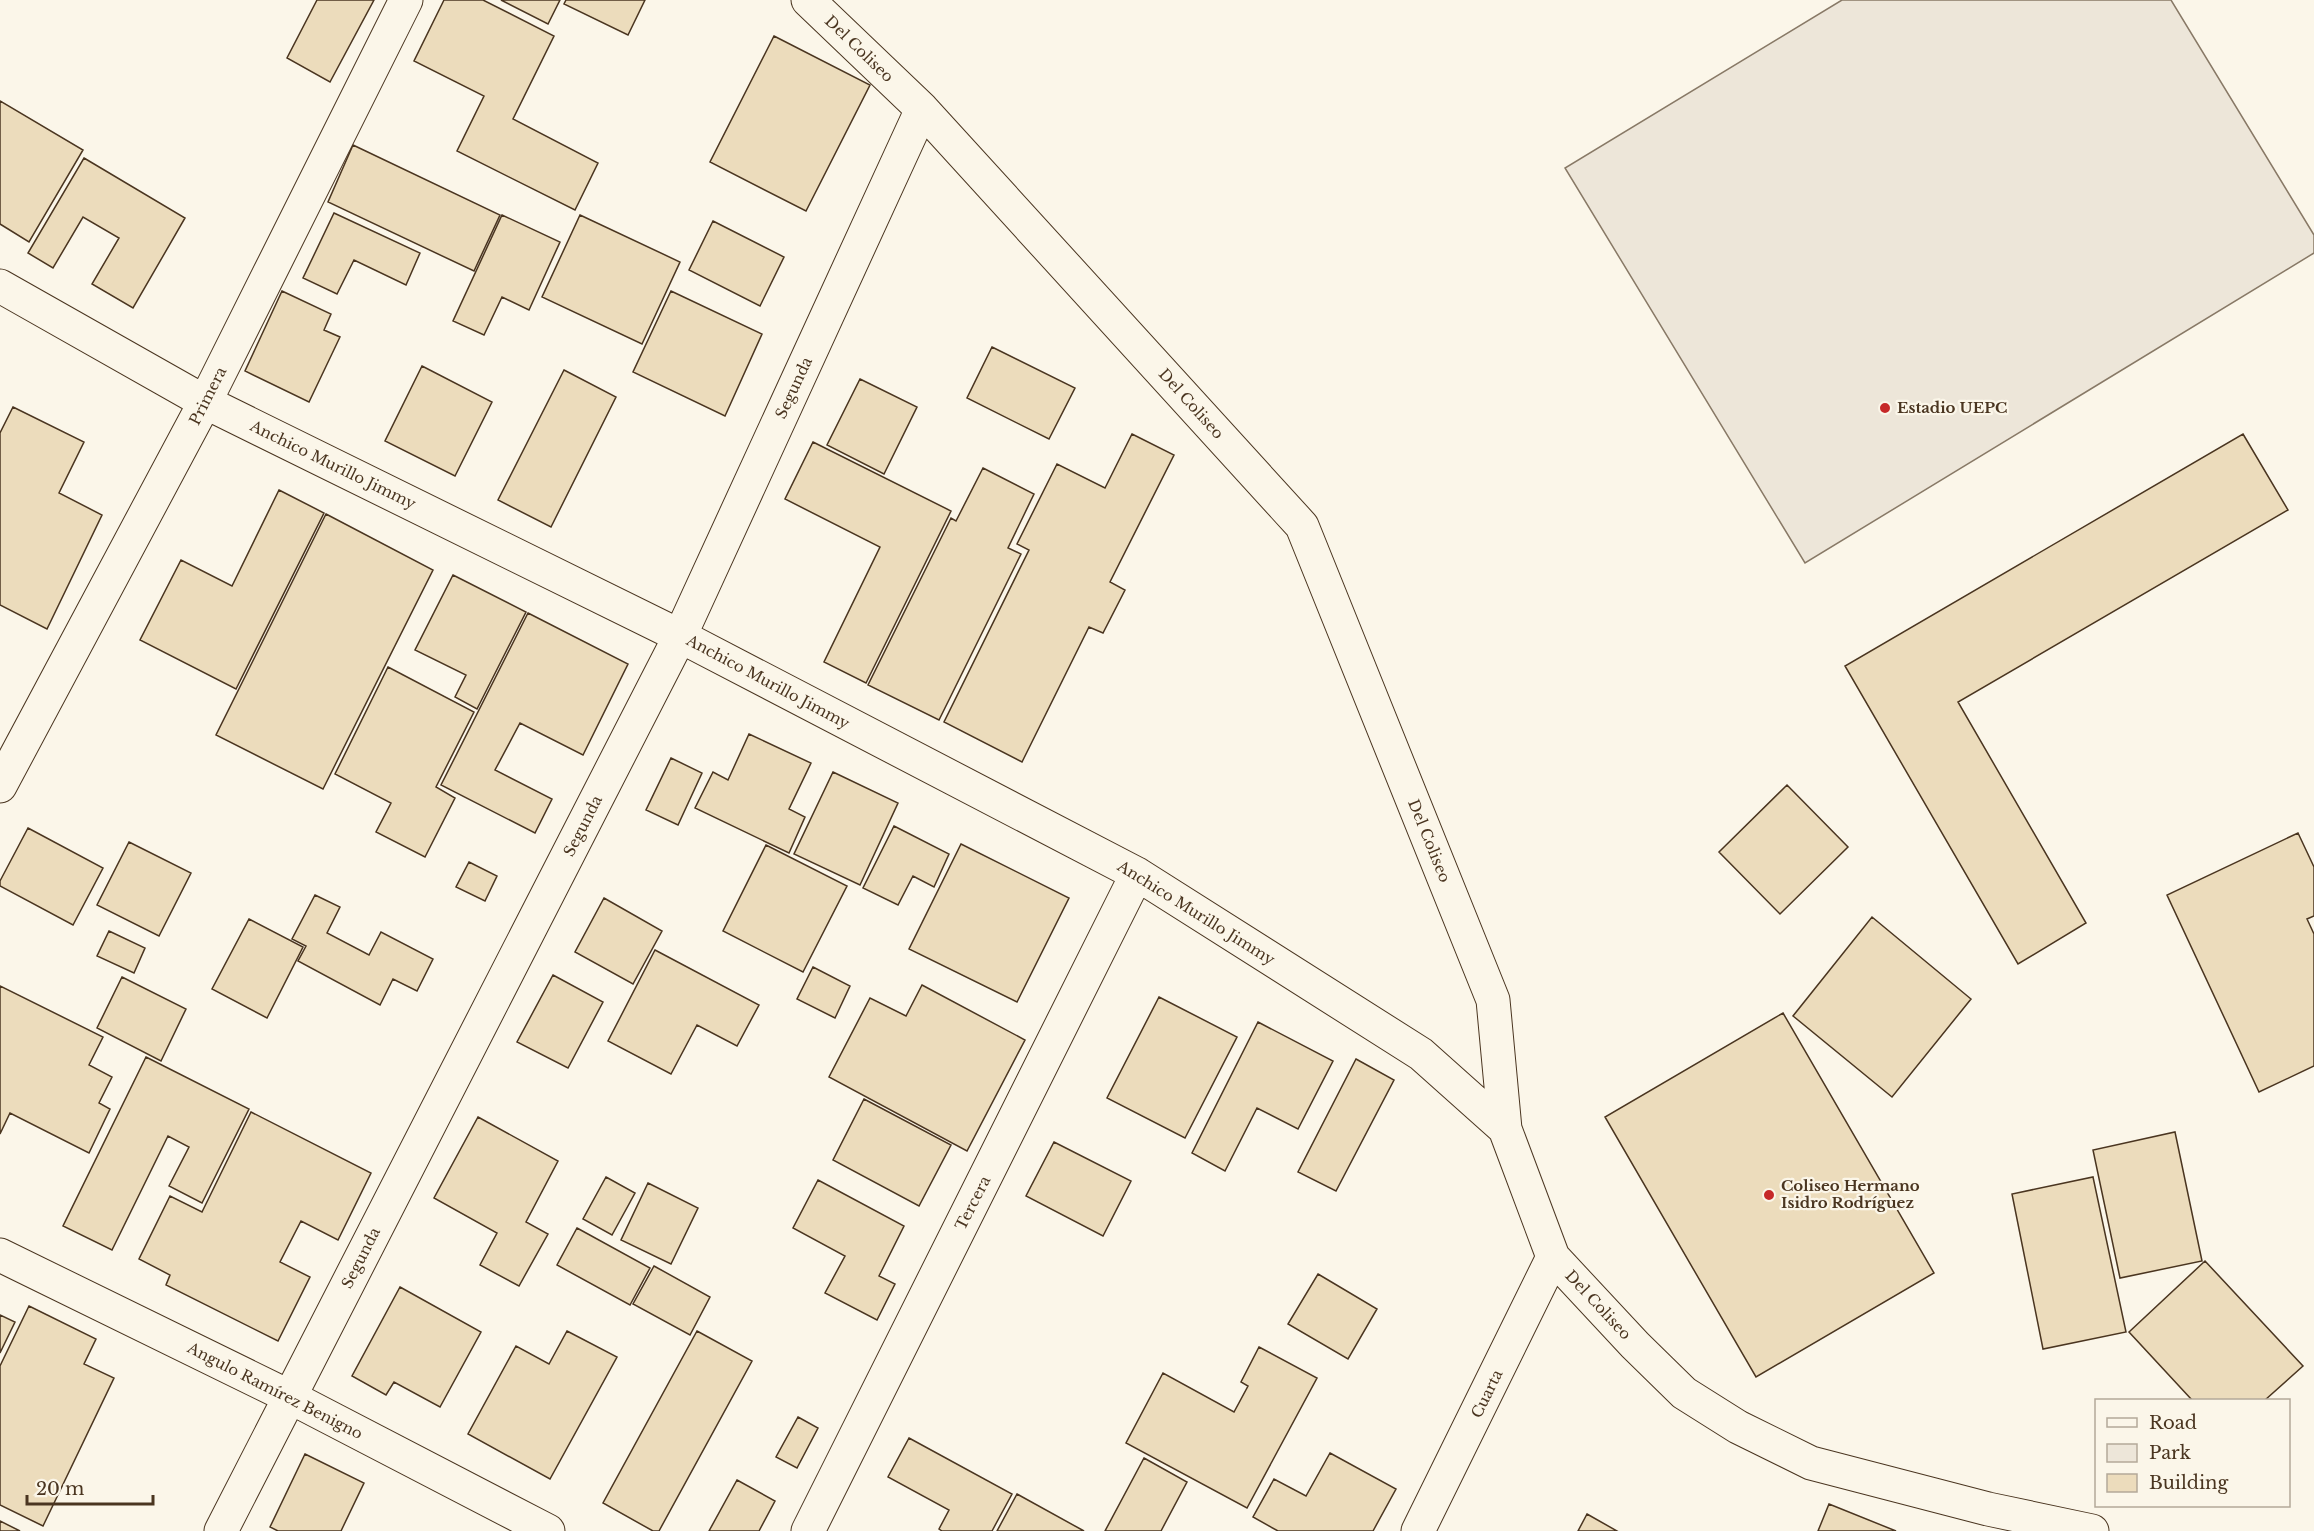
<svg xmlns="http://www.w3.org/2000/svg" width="2314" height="1531" viewBox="0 0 2314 1531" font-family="'Libre Baskerville',serif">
<rect width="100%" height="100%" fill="#fbf6e9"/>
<path fill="#ede6d9" stroke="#887966" stroke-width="1.5" d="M1842 0H2171L2314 235V253L1805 563 1565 168Z"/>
<path fill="#ecdcbc" stroke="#4a3520" stroke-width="1.5" d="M317 0H374L330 82 287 58Z
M444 0H483L554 36 513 119 598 163 575 210 457 151 484 96 414 61Z
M501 0H560L548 24Z
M566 0H645L628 35 564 4Z
M774 36 870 85 806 211 710 162Z
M0 101 83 150 29 242 0 224Z
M353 145 500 215 474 271 328 202Z
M84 158 185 218 133 308 92 284 119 238 83 217 53 268 28 253Z
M334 213 420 253 406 285 354 260 337 294 303 278Z
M502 215 560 242 529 310 502 297 484 335 453 321Z
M580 215 680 262 642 344 542 297Z
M713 221 784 257 760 306 689 270Z
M282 291 331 314 324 330 340 337 309 402 245 371Z
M671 291 762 334 725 416 633 372Z
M992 347 1075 388 1049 439 967 398Z
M422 366 492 402 455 476 385 441Z
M564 370 616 397 551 527 498 500Z
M860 379 917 407 884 474 827 445Z
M13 407 84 442 59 493 102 515 47 629 0 605V433Z
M1132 434 1174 455 1110 582 1125 590 1103 633 1089 627 1022 762 944 722 1029 550 1017 544 1057 464 1105 488Z
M2243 434 2288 510 1958 702 2086 923 2018 964 1845 666Z
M813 442 951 511 866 683 824 662 880 547 785 499Z
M983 468 1034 494 1008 548 1021 554 939 720 868 685 951 518 956 521Z
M279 490 324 513 236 689 140 640 181 560 232 586Z
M326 514 433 570 323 789 216 735Z
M453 575 526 612 477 709 455 697 466 675 415 650Z
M528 613 628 664 583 755 520 723 495 770 552 799 535 833 441 785Z
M388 667 474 712 436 787 455 798 425 857 376 832 391 803 335 774Z
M749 734 811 763 789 809 805 817 789 853 695 808 713 772 728 780Z
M671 758 702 773 678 825 646 810Z
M833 772 898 803 860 885 794 854Z
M1787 785 1848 847 1780 914 1719 852Z
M894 826 949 854 934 887 913 876 898 905 863 888Z
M28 828 103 868 73 925 0 886V881Z
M2298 833 2314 867V916L2307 919 2314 934V1066L2259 1092 2167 895Z
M129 842 191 873 159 936 97 905Z
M961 844 1069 898 1017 1002 909 949Z
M766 845 847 886 803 972 723 931Z
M469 862 497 876 485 901 456 887Z
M315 895 340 907 327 933 369 955 381 932 433 959 417 991 393 979 380 1005 298 961 306 946 292 939Z
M604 898 662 931 633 984 575 952Z
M1872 917 1971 999 1892 1097 1793 1016Z
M249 919 303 947 267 1018 212 989Z
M109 931 145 948 134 973 97 956Z
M655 950 759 1005 737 1046 697 1025 671 1074 608 1041Z
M813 967 850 986 835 1018 797 999Z
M553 975 603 1002 568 1068 517 1042Z
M122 977 186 1009 161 1061 97 1028Z
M922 985 1025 1040 967 1151 829 1077 870 998 906 1016Z
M0 986 103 1037 89 1065 112 1077 99 1103 110 1109 89 1153 10 1113 0 1134Z
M1159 997 1237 1037 1185 1138 1107 1098Z
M1783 1013 1934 1273 1756 1377 1605 1117Z
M1258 1022 1333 1061 1298 1129 1257 1108 1225 1171 1192 1153Z
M146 1057 249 1109 202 1203 169 1186 189 1147 168 1136 112 1250 63 1226Z
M1356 1059 1394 1080 1336 1191 1298 1172Z
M864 1099 951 1145 919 1206 833 1160Z
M251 1112 371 1173 338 1240 301 1221 280 1262 310 1277 278 1341 166 1285 170 1275 139 1259 170 1196 202 1212Z
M478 1117 558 1161 526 1222 548 1234 519 1286 480 1265 497 1233 434 1198Z
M2175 1132 2202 1261 2120 1278 2093 1150Z
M1054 1142 1131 1181 1103 1236 1026 1196Z
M606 1177 635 1193 612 1235 583 1219Z
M2093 1177 2126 1332 2043 1349 2012 1194Z
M818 1180 904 1226 879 1276 895 1284 877 1320 825 1293 845 1256 793 1228Z
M648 1183 698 1208 671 1264 621 1240Z
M577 1228 650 1268 630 1305 557 1265Z
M2205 1261 2303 1366 2265 1400H2192L2129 1332Z
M654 1266 710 1297 690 1335 633 1304Z
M1318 1274 1377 1309 1348 1359 1288 1324Z
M400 1287 481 1332 440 1407 394 1382 386 1395 352 1376Z
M29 1306 96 1339 84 1364 114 1378 43 1526 0 1505V1366Z
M0 1315 15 1322 0 1353Z
M567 1331 617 1357 550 1479 468 1434 516 1346 549 1364Z
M697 1331 752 1361 659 1531H653L603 1503Z
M1259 1347 1317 1378 1247 1508 1126 1443 1163 1373 1234 1412 1248 1386 1241 1382Z
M798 1417 818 1428 797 1468 776 1457Z
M909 1438 1012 1494 992 1531H942L939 1529 949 1510 888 1477Z
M1330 1453 1396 1489 1373 1531H1278L1253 1517 1274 1479 1306 1496Z
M305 1454 364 1483 341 1531H278L270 1527Z
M1144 1458 1187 1482 1161 1531H1105Z
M737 1480 775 1501 759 1531H709Z
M1017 1494 1084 1531H997Z
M1829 1504 1896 1531H1818Z
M1587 1514 1617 1531H1578Z
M0 1521 20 1531H0Z"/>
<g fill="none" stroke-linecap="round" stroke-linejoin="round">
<g stroke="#4a3520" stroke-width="35">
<path id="minor" d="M808 0 922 109 1302 526 1493 1000 1505 1129 1553 1257 1635 1345 1684 1393 1738 1427 1811 1463 1988 1509 2092 1531
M0 286 205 402 680 636 1137 874 1421 1054 1505 1129
M0 786 205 402 406 0
M0 1255 290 1397 548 1531
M221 1531 680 636 922 109
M808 1531 1137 874
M1418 1531 1553 1257"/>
</g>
<use href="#minor" stroke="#fbf6e9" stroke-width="33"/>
</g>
<g fill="#c62828" stroke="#fbf6e9" stroke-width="2">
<circle cx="1885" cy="408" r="6"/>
<circle cx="1769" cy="1195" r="6"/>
</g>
<g text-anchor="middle" stroke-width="4.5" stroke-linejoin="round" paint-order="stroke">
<g font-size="15" fill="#4a3520" stroke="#fbf6e9">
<text transform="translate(859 49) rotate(44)" y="5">Del Coliseo</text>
<text transform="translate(794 388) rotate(-65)" y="5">Segunda</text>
<text transform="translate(208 396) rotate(-63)" y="5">Primera</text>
<text transform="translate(1191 404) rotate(48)" y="5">Del Coliseo</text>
<text transform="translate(333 465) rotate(26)" y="5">Anchico Murillo Jimmy</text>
<text transform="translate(768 682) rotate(28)" y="5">Anchico Murillo Jimmy</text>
<text transform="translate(583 826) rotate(-63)" y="5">Segunda</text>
<text transform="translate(1429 841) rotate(68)" y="5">Del Coliseo</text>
<text transform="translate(1196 913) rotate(32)" y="5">Anchico Murillo Jimmy</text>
<text transform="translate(973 1203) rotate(-63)" y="5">Tercera</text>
<text transform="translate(361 1258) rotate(-63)" y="5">Segunda</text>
<text transform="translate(1598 1305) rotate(47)" y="5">Del Coliseo</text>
<text transform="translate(275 1391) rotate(27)" y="5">Angulo Ramírez Benigno</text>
<text transform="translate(1487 1394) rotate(-64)" y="5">Cuarta</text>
</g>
<g font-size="15" font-weight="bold" fill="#4a3520" stroke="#fbf6e9" text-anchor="start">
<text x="1897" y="413">Estadio UEPC</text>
<text x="1781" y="1191">Coliseo Hermano<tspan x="1781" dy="17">Isidro Rodríguez</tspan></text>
</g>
</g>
<rect x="2095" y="1399" width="195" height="108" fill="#fbf6e9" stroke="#b4a999" stroke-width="1.5"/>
<rect x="2107" y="1418" width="30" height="9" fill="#fbf6e9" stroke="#b4a999" stroke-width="1.5"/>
<text x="2149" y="1429" font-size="18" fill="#4a3520">Road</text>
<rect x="2107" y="1444" width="30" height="18" fill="#ede6d9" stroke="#b4a999" stroke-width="1.5"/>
<text x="2149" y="1459" font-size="18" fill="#4a3520">Park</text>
<rect x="2107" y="1474" width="30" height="18" fill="#ecdcbc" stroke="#b4a999" stroke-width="1.5"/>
<text x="2149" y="1489" font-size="18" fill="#4a3520">Building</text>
<path d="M27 1495v9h126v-9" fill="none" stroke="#4a3520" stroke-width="3"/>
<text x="36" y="1495" font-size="18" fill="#4a3520" stroke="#fbf6e9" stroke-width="4.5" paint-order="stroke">20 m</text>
</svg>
